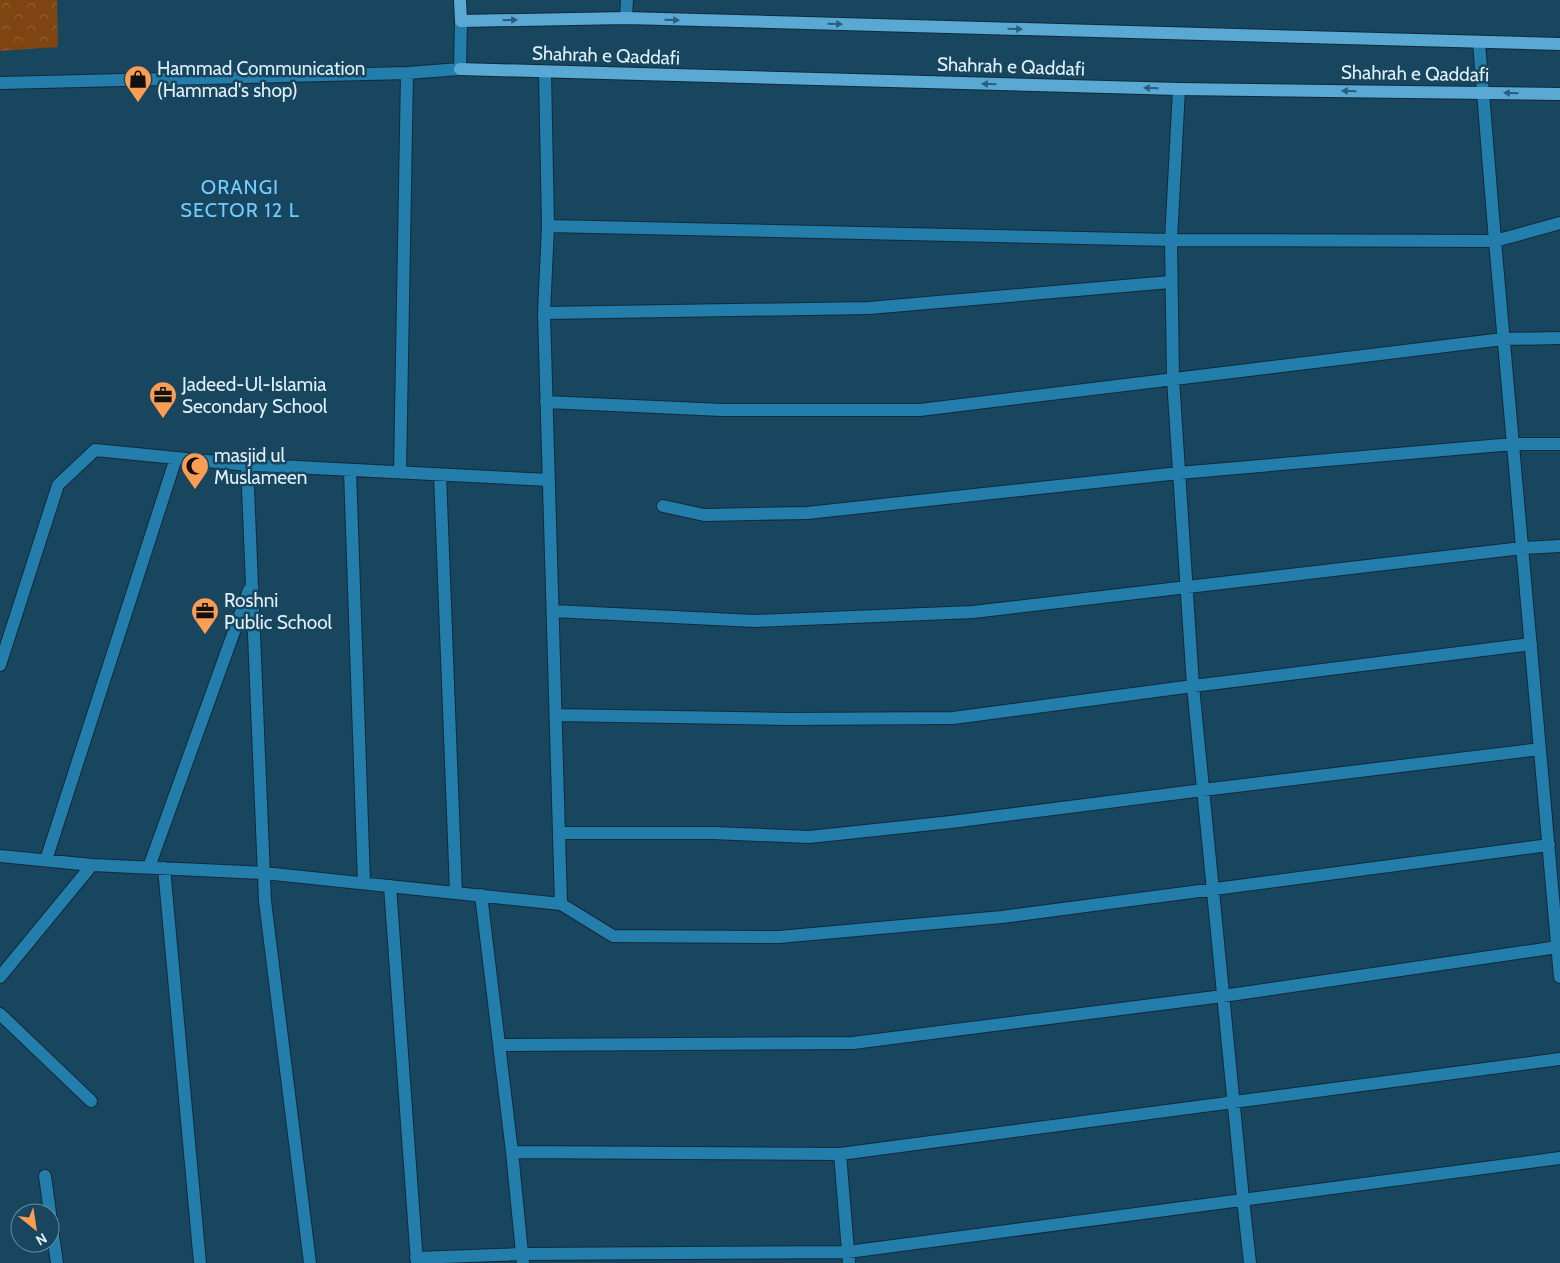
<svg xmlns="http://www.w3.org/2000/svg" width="1560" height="1263" viewBox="0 0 1560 1263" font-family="Cabin,sans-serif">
<defs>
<pattern id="park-crowns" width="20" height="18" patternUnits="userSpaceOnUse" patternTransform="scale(1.25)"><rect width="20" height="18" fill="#7e4412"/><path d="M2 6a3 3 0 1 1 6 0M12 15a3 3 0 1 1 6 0" fill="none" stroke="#905f35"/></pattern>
</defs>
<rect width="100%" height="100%" fill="#18465f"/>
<path fill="url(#park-crowns)" d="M0 0H57L58 47 0 51Z"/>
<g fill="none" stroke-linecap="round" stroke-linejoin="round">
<g stroke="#102b3a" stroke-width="14">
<path id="minor" d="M626 18 627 0
M1479 43 1495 241 1560 977
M545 72 548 226 544 313 561 904
M0 83 407 73 460 69 461 21
M1179 89 1171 240 1173 379 1193 686 1243 1199 1250 1263
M548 226 1171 240 1495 241 1560 223
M544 313 869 308 1170 282
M546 402 722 410H920L1503 339 1560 338
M247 464 265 901 310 1263
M350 470 364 883
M400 472 407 73
M440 475 456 892
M663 506 704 515 807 513 1179 473 1513 444H1560
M553 611 754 621 973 612 1522 548 1560 546
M0 665 58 485 95 450 237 464 549 480
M556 715 787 719 953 718 1193 686 1531 644
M559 833H713L809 837 951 822 1203 790 1540 749
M0 856 92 865 264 873 561 904 613 936 779 937 1002 917 1549 845
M46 860 176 458
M149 867 249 590
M164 868 200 1263
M390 886 417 1263
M481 895 512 1152 523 1263
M0 977 92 865
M0 1014 91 1101
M500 1045 853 1043 1223 996 1558 947
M512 1152 840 1154 1560 1059
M840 1154 849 1263
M45 1176 50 1213
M50 1214 57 1263
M416 1258 522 1254 848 1252 1560 1158"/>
</g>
<g stroke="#102b3a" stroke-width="14">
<path id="major" d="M460 0 461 21 626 18 1560 44
M460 69 1179 89 1560 94"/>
</g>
<use href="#minor" stroke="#237eac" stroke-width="12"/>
<use href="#major" stroke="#5aa8d4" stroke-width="12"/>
</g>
<defs><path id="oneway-solid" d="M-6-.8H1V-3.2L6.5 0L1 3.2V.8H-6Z" transform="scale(1.25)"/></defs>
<g fill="#285e7c">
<use href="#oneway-solid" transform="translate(510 20) rotate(-1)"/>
<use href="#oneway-solid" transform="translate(672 20) rotate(2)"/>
<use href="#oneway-solid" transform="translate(835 24) rotate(2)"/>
<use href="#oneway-solid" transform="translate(1015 29) rotate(2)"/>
<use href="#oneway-solid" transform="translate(989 84) rotate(-178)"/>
<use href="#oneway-solid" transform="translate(1151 88) rotate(-178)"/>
<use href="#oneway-solid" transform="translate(1349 91) rotate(-179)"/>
<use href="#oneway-solid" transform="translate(1511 93) rotate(-179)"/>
</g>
<defs>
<g id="shop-pin" transform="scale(1.4375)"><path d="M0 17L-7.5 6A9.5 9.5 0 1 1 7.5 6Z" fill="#fc9d53" stroke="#18465f"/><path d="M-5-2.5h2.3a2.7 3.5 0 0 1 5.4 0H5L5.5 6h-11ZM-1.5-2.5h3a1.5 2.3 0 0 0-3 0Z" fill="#111"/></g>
<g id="office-pin" transform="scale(1.4375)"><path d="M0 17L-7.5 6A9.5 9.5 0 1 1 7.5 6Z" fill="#fc9d53" stroke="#18465f"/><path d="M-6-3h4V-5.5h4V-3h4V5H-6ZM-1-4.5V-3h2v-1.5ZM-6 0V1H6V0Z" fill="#111"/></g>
<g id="mosque-pin" transform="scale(1.4375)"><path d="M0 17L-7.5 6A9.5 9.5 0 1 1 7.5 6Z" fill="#fc9d53" stroke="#18465f"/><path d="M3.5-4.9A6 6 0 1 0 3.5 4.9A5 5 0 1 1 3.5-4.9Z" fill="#111"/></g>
</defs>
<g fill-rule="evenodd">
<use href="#shop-pin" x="138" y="79"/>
<use href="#office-pin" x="163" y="395"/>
<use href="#mosque-pin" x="195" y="466"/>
<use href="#office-pin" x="205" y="611"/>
</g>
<g text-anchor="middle" stroke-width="5" stroke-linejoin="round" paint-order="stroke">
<g font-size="19" fill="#e0f0fa" stroke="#18465f">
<text transform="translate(606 55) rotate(2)" y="7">Shahrah e Qaddafi</text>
<text transform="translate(1011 66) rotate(2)" y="7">Shahrah e Qaddafi</text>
<text transform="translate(1415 73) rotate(1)" y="7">Shahrah e Qaddafi</text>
</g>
<g font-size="19" fill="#e0f0fa" stroke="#18465f" text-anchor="start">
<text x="157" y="75">Hammad Communication<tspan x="157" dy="22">(Hammad's shop)</tspan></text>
<text x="182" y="391">Jadeed-Ul-Islamia<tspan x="182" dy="22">Secondary School</tspan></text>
<text x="214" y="462">masjid ul<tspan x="214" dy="22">Muslameen</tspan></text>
<text x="224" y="607">Roshni<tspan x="224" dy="22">Public School</tspan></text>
</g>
<g font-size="20" letter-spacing="1" fill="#75cafc" stroke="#18465f">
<text x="240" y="194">ORANGI<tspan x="240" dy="23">SECTOR 12 L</tspan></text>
</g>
</g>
<g transform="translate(35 1228) rotate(150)"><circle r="24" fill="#18465f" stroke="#688a9d"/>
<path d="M0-4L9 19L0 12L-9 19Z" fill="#fc9d53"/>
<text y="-8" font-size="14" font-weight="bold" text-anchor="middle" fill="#e0f0fa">N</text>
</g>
</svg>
